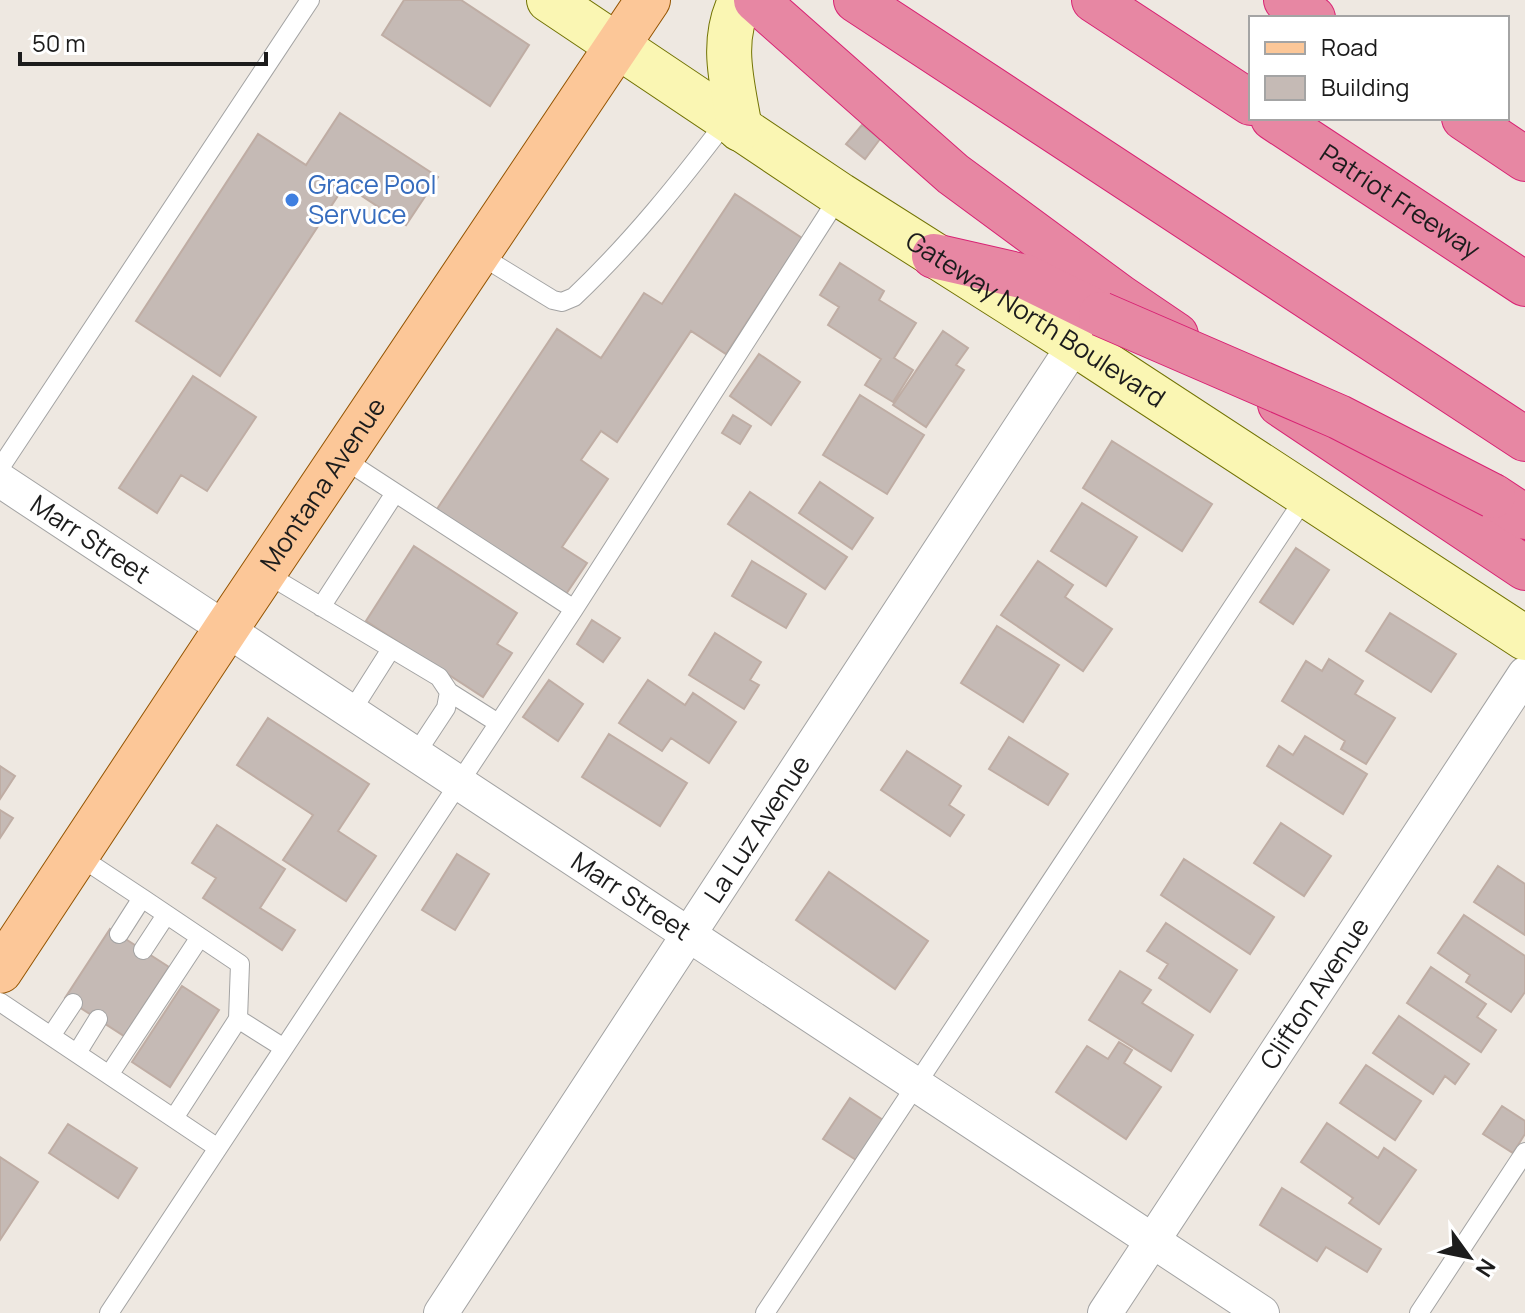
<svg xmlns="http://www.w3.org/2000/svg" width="1525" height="1313" viewBox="0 0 1525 1313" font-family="Manrope,sans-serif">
<rect width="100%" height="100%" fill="#eee8e1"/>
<path fill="#c5bab5" stroke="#bfada4" stroke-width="2" d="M404 0H461L529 45 490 106 382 35Z
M340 113 438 177 406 225 345 185 220 376 136 321 258 134 306 165Z
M862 125 880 139 865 159 846 144Z
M735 194 802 238 726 354 691 331 617 442 601 431 581 460 608 479 562 547 587 563 564 597 435 512 557 329 601 358 644 293 662 304Z
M840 263 884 291 879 300 916 323 894 358 913 370 893 402 865 385 881 359 828 325 839 307 820 295Z
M943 331 968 348 956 365 964 370 926 427 893 405Z
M759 354 800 382 771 425 730 396Z
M193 376 256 417 207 491 181 475 157 513 119 488Z
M860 395 924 435 887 494 823 455Z
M733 415 751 426 740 444 722 433Z
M1112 441 1212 504 1182 551 1083 488Z
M820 482 873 518 852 549 799 513Z
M750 492 847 557 825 589 728 524Z
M1082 503 1137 537 1106 586 1051 551Z
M414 546 517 613 497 644 512 653 483 697 366 621Z
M1296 548 1329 570 1293 624 1260 602Z
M752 561 806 594 786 628 732 596Z
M1038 561 1073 585 1065 597 1112 629 1083 671 1001 615Z
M1390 613 1456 654 1431 692 1366 651Z
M592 620 620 638 603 662 577 644Z
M997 626 1059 665 1023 722 961 683Z
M715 633 761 662 750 680 759 685 744 709 689 675Z
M1329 659 1363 681 1355 694 1395 718 1366 764 1341 749 1345 741 1282 701 1306 661 1322 671Z
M549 680 583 704 558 741 523 717Z
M648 680 685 705 693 693 736 722 709 763 671 738 662 751 619 723Z
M268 718 369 784 338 831 376 856 346 901 283 860 313 815 237 765Z
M609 734 687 783 660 826 582 777Z
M1305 736 1367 774 1343 814 1267 766 1279 746 1293 755Z
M1009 737 1068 774 1048 805 989 769Z
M907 751 961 786 949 805 964 815 950 836 881 790Z
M0 766 15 776 0 799Z
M0 810 13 818 0 838Z
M1281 823 1331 856 1304 896 1254 863Z
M217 825 285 869 260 908 295 930 282 950 203 898 216 878 192 863Z
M457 854 489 874 455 930 422 910Z
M1184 859 1274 917 1250 954 1161 895Z
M1498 866 1525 884V935L1474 902Z
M829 872 928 941 895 989 796 920Z
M1464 915 1525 956V992L1511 1012 1466 982 1470 975 1438 953Z
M1166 923 1237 970 1210 1012 1159 978 1168 964 1147 951Z
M110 929 169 967 124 1036 65 998Z
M1431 967 1486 1004 1477 1017 1496 1030 1481 1052 1407 1003Z
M1120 971 1151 990 1142 1003 1193 1035 1171 1071 1089 1020Z
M182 986 219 1010 170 1087 132 1062Z
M1399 1016 1469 1064 1455 1084 1445 1076 1433 1094 1373 1053Z
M1119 1042 1132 1050 1124 1063 1161 1087 1126 1139 1056 1092 1087 1046 1108 1059Z
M1366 1065 1421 1101 1395 1140 1340 1103Z
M850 1098 883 1120 856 1160 823 1139Z
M1502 1106 1525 1121V1134L1513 1153 1483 1134Z
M1327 1123 1378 1158 1384 1148 1416 1170 1379 1224 1349 1203 1353 1198 1301 1162Z
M68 1124 137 1168 118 1198 49 1153Z
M0 1157 38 1182 0 1240Z
M1282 1188 1381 1249 1367 1272 1326 1247 1317 1261 1260 1225Z"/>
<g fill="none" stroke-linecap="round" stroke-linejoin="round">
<g stroke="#a3a3a3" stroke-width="20">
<path id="service" d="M478 254 553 300 562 302 574 297C631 243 680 182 727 120
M342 458 574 609
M0 468 310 0
M265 573 439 677 449 692 446 708 415 755
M321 607 395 493
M449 692 498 723
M351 712 391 649
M77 855 142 898 119 934
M142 898 240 964 238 1019 284 1048
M143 950 166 915
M0 1002 218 1148
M51 1036 73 1003
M77 1053 98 1019
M109 1075 200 937
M174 1118 238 1019
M109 1313 574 609 840 195
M765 1313 1306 496
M1419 1313 1525 1152"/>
</g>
<g stroke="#a3a3a3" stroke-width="36">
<g id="minor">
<path id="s1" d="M0 480 1262 1313"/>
<path id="s2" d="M441 1313 1075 344"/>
<path id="s3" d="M1105 1313 1525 674"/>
</g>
</g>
<g stroke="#727304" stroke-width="46">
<g id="secondary">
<path id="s4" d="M549 0 840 195 1075 344 1525 638"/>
<path d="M740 129C733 86 719 41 741 0"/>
</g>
</g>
<g stroke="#945400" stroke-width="46">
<g id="primary">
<path id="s5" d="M0 971 226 629 648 0"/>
</g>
</g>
<g stroke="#d82273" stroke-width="46">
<g id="motorway">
<path d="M756 0 953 174 1120 297 1176 335"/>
<path d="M856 0 1525 439"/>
<path d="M1094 0 1251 103"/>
<path d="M1286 0 1313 18"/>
<path id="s6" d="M1273 118 1525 284"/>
<path d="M1464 118 1525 159"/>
<path d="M934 256 1026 277 1101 314"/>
<path d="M1280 404 1525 568"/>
<path d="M1493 496 1525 517"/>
</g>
</g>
<use href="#service" stroke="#fff" stroke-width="18"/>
<use href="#minor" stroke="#fff" stroke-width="34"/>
<use href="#secondary" stroke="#faf6b3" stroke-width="44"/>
<use href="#primary" stroke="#fcc798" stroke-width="44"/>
<use href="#motorway" stroke="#e787a3" stroke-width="44"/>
<g stroke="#d82273" stroke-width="46" stroke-linecap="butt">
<path id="motorway-bridge" d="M1101 314 1339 417 1493 496"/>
</g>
<use href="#motorway-bridge" stroke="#e787a3" stroke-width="44"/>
</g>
<circle fill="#3f7fe0" stroke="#fff" stroke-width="3" cx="292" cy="200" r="8"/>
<g text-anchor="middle" stroke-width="6" stroke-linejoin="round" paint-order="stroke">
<g font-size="26" fill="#366cbe" stroke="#fff" text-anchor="start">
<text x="308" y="194">Grace Pool<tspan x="308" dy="30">Servuce</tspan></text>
</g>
<g font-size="26" fill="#1c1c1c" stroke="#fff">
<text dy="9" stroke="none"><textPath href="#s6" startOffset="152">Patriot Freeway</textPath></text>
<text dy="9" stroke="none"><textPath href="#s4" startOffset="582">Gateway North Boulevard</textPath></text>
<text dy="9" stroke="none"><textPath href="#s5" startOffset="584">Montana Avenue</textPath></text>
<text dy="9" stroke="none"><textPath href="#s1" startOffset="108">Marr Street</textPath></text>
<text dy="9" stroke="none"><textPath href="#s2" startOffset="578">La Luz Avenue</textPath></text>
<text dy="9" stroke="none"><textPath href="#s1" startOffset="756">Marr Street</textPath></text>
<text dy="9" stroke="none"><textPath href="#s3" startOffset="382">Clifton Avenue</textPath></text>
</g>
</g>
<rect x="1249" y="16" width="260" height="104" fill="#ffffff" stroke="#a4a4a4" stroke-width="2"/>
<rect x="1265" y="42" width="40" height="12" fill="#fcc798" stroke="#a4a4a4" stroke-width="2"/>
<text x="1321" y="56" font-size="24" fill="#1c1c1c">Road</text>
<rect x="1265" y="76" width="40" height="24" fill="#c5bab5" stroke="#a4a4a4" stroke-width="2"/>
<text x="1321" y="96" font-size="24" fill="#1c1c1c">Building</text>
<g transform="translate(1469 1257) rotate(123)" stroke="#ffffff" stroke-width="6" paint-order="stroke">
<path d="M0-6L14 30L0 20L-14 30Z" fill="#1c1c1c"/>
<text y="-12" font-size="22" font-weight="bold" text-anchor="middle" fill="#1c1c1c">N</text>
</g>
<path d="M20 52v12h246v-12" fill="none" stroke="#1c1c1c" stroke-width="4"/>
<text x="32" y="52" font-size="24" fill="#1c1c1c" stroke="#ffffff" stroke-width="6" paint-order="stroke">50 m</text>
</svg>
